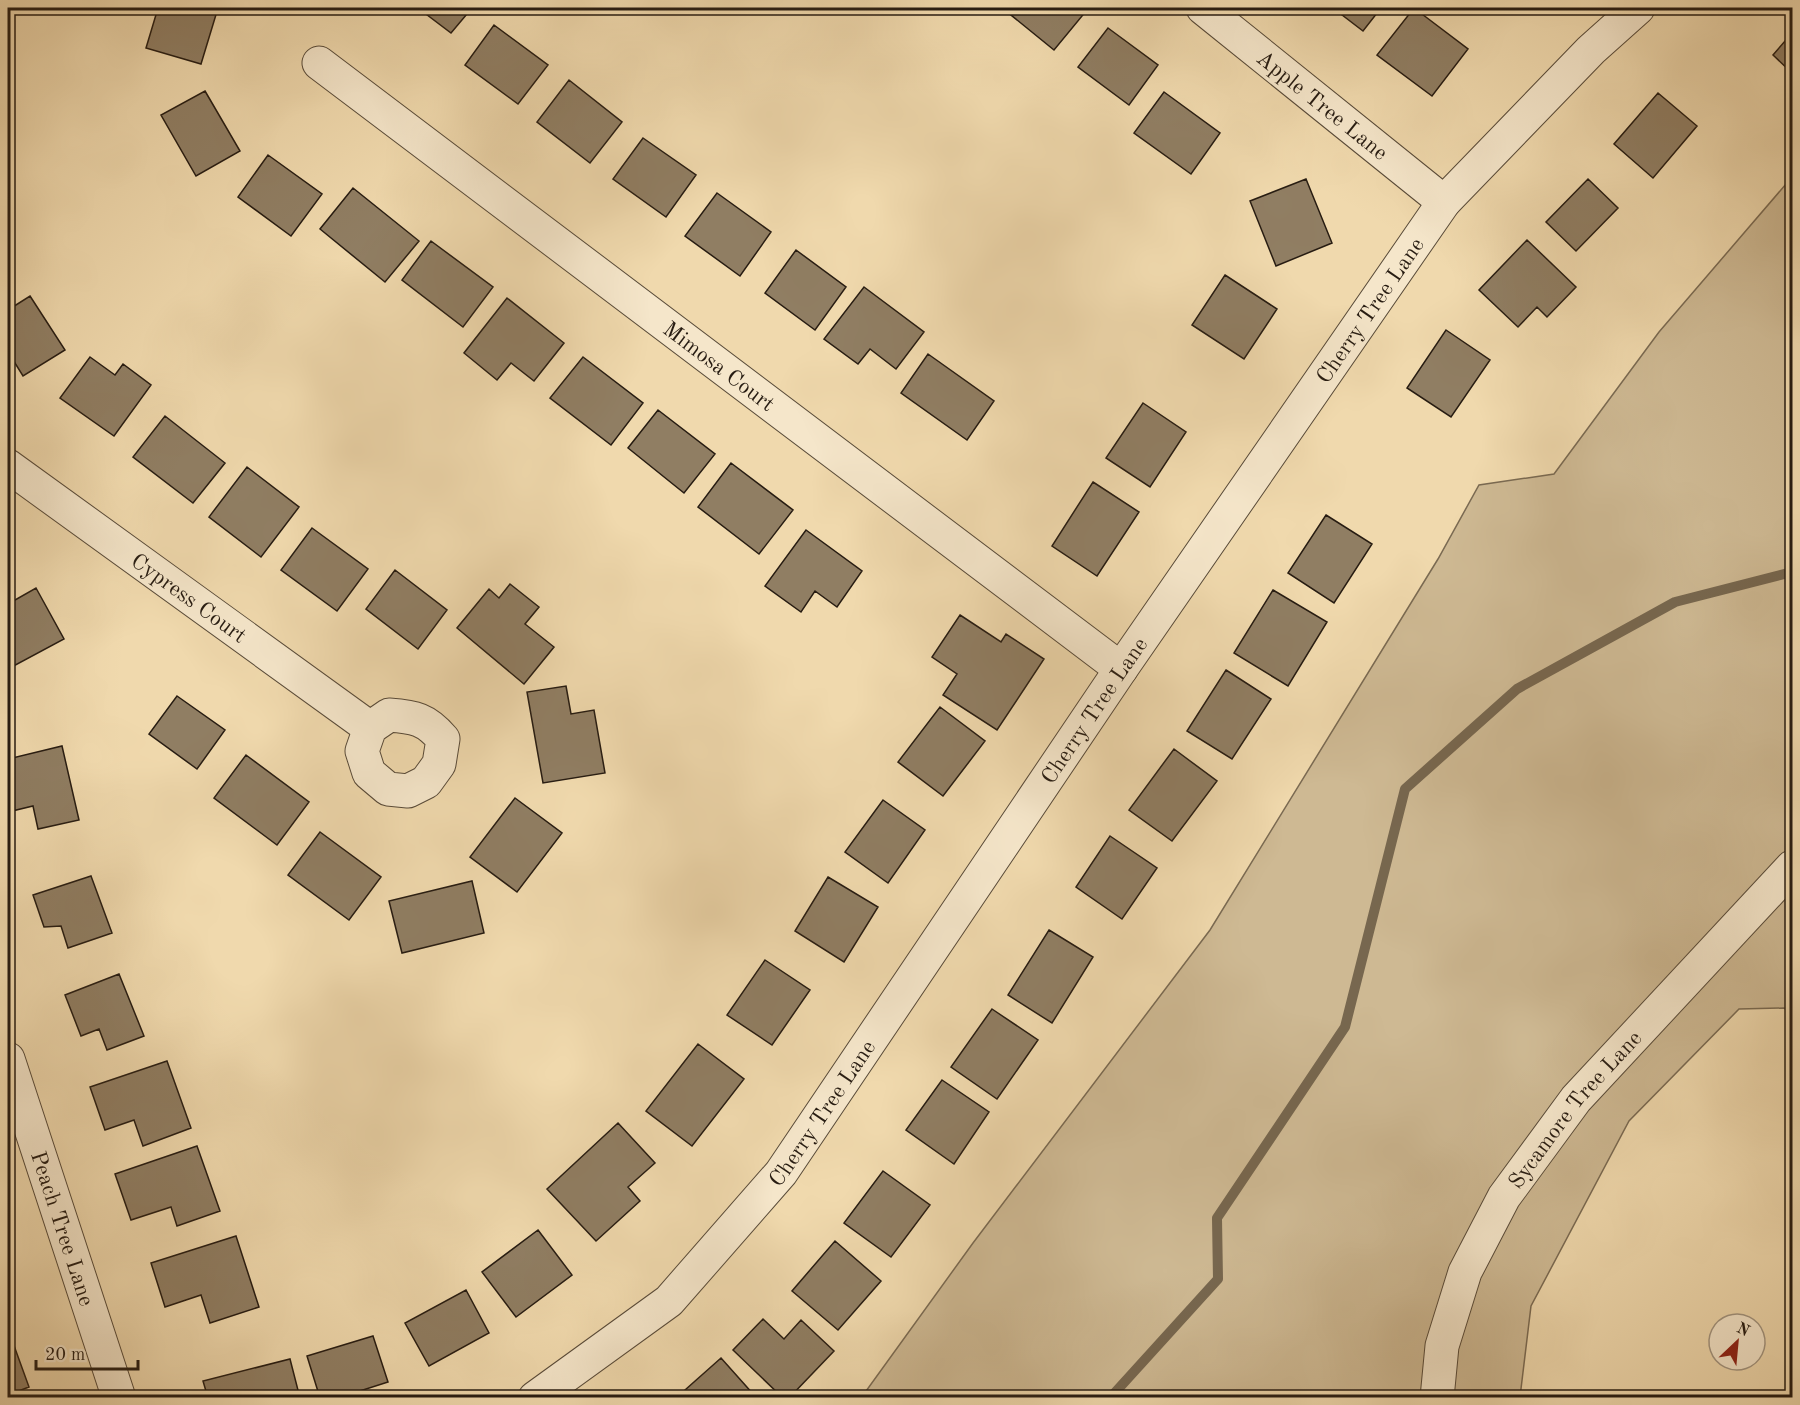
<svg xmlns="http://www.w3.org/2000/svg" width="1800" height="1405" viewBox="0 0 1800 1405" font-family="'Old Standard TT',serif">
<rect width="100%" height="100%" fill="#f0d9ad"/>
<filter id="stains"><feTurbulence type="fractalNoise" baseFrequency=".00333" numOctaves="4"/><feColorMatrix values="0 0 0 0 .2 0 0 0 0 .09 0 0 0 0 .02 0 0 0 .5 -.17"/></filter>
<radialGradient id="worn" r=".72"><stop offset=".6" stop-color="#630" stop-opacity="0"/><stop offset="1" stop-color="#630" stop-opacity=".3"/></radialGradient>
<path fill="#ceb993" stroke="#7a6a52" stroke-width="1.5" d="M1792 177V1013L1784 1008 1739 1009 1629 1121 1531 1306 1520 1397 861 1398 973 1243 1210 930 1438 559 1479 485 1554 474 1659 332Z"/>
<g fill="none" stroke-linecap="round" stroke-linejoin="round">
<path stroke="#77674f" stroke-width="10" d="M1110 1398 1218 1279 1217 1218 1345 1027 1405 789 1517 689 1675 602 1792 572"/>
</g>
<path fill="#907e63" stroke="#271c12" stroke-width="1.5" d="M158 8H218L201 64 146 48Z
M418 8H472L451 33Z
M1008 8H1084L1087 10 1054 50 1006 11Z
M1333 8H1381L1363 31Z
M1414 8 1468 49 1432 96 1377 55Z
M494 25 548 65 518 104 465 65Z
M1108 28 1158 65 1129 105 1078 67Z
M1792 33V73L1773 55Z
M569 80 622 122 590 163 537 122Z
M205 91 240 151 196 176 161 115Z
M1164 92 1220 133 1191 174 1134 133Z
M1658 93 1697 126 1653 178 1614 144Z
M643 138 696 175 666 217 613 179Z
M268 155 322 194 291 236 238 197Z
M1306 179 1332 243 1276 266 1250 201Z
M1588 179 1618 208 1576 251 1546 222Z
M353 188 419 241 385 282 320 229Z
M717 193 771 232 740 276 685 236Z
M1527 240 1576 287 1547 317 1537 307 1518 327 1479 290Z
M431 241 493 287 463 327 402 280Z
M796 250 846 287 815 330 765 293Z
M1225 275 1277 309 1244 359 1192 325Z
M864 287 924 332 896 369 870 349 858 364 824 339Z
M30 296 65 350 23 376 10 355 8 357V310Z
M507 298 564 343 534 381 511 363 497 380 464 353Z
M1446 330 1490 360 1451 417 1407 388Z
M928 354 994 401 967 440 901 393Z
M90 357 115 375 123 364 151 385 114 436 60 398Z
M583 357 643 403 611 445 550 398Z
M1143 403 1186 432 1150 487 1106 458Z
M658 410 715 454 684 493 628 448Z
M165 416 225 463 193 503 133 457Z
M731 463 793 510 759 554 698 507Z
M247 467 299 507 261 557 209 517Z
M1093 482 1139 512 1097 576 1052 546Z
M1326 515 1372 544 1334 603 1288 573Z
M312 528 368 569 337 611 281 570Z
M806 530 862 571 837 607 815 591 801 612 765 586Z
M395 570 447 610 418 649 366 609Z
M510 584 539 607 525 624 554 647 524 684 457 628 489 589 499 598Z
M36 588 64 639 8 669V604Z
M1273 590 1327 622 1288 686 1234 653Z
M960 615 1001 642 1006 634 1044 659 997 730 943 695 957 674 932 657Z
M1226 670 1271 699 1232 759 1187 731Z
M566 686 571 714 594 710 605 773 543 783 527 692Z
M177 696 225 730 197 769 149 734Z
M940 707 985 741 943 796 898 762Z
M62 746 79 820 38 829 33 806 8 812V759Z
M1174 749 1217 781 1172 841 1129 810Z
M246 755 309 802 277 845 214 798Z
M515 798 562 833 517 892 470 857Z
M883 800 925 830 888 883 845 852Z
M320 832 381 877 349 920 288 875Z
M1110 836 1157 868 1122 919 1076 887Z
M91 876 112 933 68 948 61 926 44 927 33 895Z
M828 877 878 907 844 962 795 931Z
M472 881 484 933 402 953 389 901Z
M1049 930 1093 957 1052 1023 1008 995Z
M765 960 810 990 772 1045 727 1015Z
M119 974 144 1036 107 1050 99 1029 81 1036 65 995Z
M992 1009 1038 1040 997 1099 951 1067Z
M698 1044 744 1079 692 1146 646 1111Z
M167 1061 191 1128 143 1146 134 1120 105 1130 90 1087Z
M942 1080 989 1112 954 1164 906 1130Z
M618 1123 655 1163 628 1187 640 1201 596 1241 547 1189Z
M197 1146 220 1211 177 1226 171 1207 131 1220 115 1174Z
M883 1171 930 1205 891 1257 844 1223Z
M538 1230 572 1275 516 1317 482 1272Z
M236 1236 259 1307 210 1323 201 1295 165 1307 151 1263Z
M835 1241 881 1281 838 1330 792 1291Z
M466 1290 489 1333 429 1366 405 1323Z
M763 1319 784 1339 801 1320 834 1351 789 1398H783L733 1350Z
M8 1329 29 1387 8 1395Z
M373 1336 388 1382 338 1398H320L307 1356Z
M721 1358 754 1395 751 1398H676Z
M290 1359 300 1398H208L203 1381Z"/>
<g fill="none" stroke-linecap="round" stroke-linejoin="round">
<g stroke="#594b39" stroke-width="35">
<g id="minor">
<path id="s1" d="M1203 8 1444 202"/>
<path id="s2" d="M319 63 1121 669"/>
<path id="s3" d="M8 466 370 728"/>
<path d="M389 715C415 717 426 719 443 739L439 764 426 782 408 791 388 789 369 773 362 751 370 728Z"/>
<path id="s4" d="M8 1059 119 1398"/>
<path id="s5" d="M535 1398 669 1301 781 1173 1121 669 1444 202 1591 50 1638 8"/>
<path id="s6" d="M1437 1398 1442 1346 1465 1272 1504 1197 1576 1099 1792 867"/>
</g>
</g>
<use href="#minor" stroke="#f5e6ca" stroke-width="33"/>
</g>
<g text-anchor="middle" stroke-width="4.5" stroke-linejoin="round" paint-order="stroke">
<g font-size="22" fill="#271c12" stroke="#f5e6ca">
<text dy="8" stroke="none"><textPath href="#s1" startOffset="154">Apple Tree Lane</textPath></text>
<text dy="8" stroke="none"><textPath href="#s5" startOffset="1380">Cherry Tree Lane</textPath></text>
<text dy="8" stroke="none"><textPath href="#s2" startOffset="502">Mimosa Court</textPath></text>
<text dy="8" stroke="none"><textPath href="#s3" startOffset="224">Cypress Court</textPath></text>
<text dy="8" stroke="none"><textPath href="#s5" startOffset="894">Cherry Tree Lane</textPath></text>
<text dy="8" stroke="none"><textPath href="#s6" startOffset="327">Sycamore Tree Lane</textPath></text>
<text dy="8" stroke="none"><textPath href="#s5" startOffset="408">Cherry Tree Lane</textPath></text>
<text dy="8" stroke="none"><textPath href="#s4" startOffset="178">Peach Tree Lane</textPath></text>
</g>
</g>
<rect width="1800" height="1405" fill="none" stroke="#f0d9ad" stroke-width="30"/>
<rect x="9" y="9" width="1782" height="1387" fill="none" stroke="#271c12" stroke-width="3"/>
<rect x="15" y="15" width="1770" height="1375" fill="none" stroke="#271c12" stroke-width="1.5"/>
<g transform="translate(1737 1342) rotate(26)"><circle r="28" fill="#f5e6ca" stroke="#a39580" stroke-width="1.5"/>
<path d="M0-4.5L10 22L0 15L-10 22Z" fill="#8f2418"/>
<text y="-9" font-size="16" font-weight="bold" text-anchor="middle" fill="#271c12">N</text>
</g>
<path d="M36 1360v9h102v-9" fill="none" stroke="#271c12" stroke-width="3"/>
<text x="45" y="1360" font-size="18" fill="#271c12" stroke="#f5e6ca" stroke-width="4.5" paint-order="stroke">20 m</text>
<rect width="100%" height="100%" filter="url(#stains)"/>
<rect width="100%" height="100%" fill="url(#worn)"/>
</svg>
